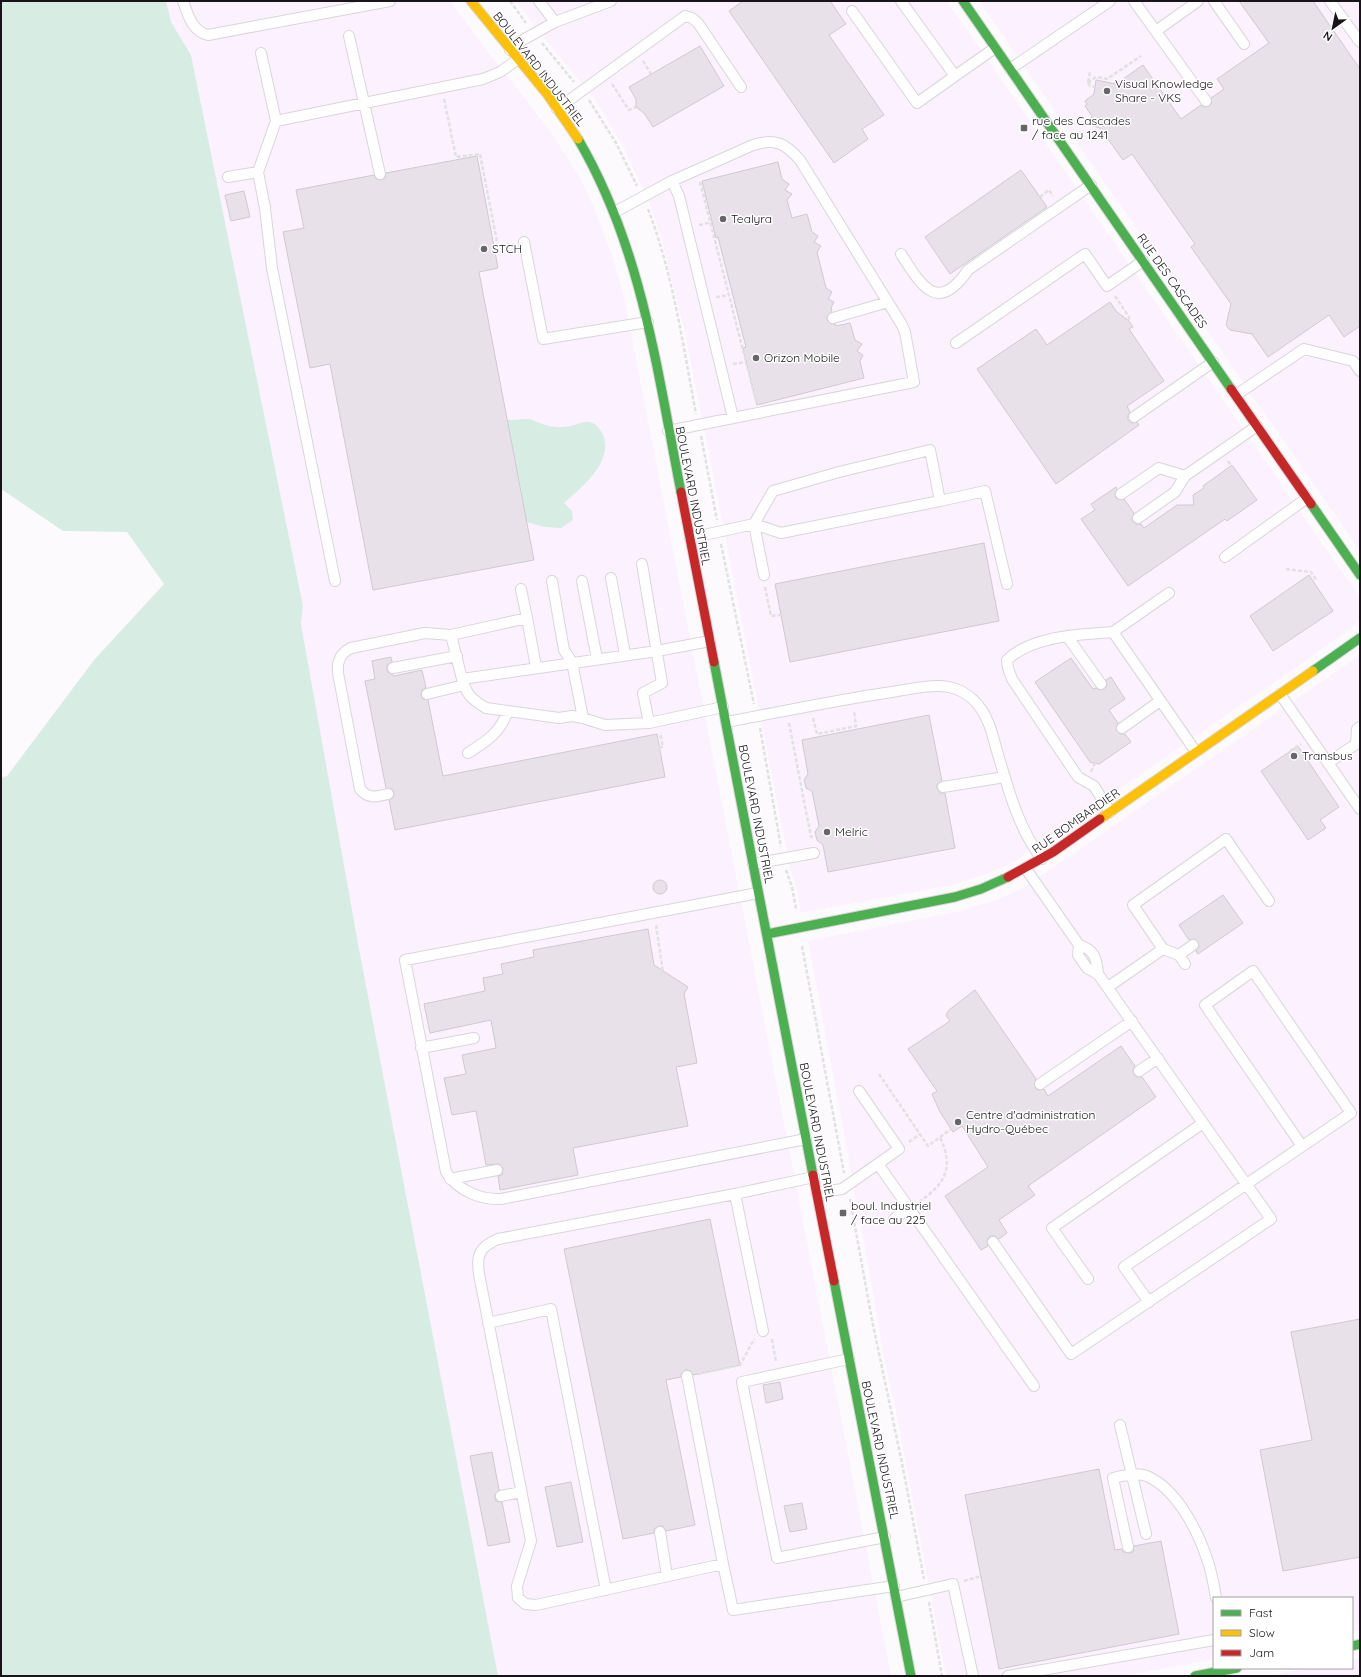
<svg xmlns="http://www.w3.org/2000/svg" width="1361" height="1677" viewBox="0 0 1361 1677" font-family="Quicksand,sans-serif">
<rect width="100%" height="100%" fill="#fdfafe"/>
<path fill="#fcf1fe" d="M166 1H450L487 51 534 110 552 134 583 183 593 206 612 255 620 282 626 307 891 1676H498L359 949 301 624 303 606 191 55 171 22Z
M516 1H947L1360 598V618L1358 622 1348 631 1014 862 989 873 952 885 801 913 797 890 790 868 686 337 662 241 650 204 622 144 594 98 548 43Z
M979 1H1360V551Z
M1360 655V1630L1352 1632V1598H1214V1659L1124 1676H946L895 1406 884 1358 864 1241 858 1218 851 1171 808 941 960 911 999 899 1017 891 1054 867Z
M1360 1658V1676H1268L1310 1668H1352V1660Z"/>
<path fill="#d7ede4" d="M1 1H166L171 22 191 55 303 606 301 624 359 949 498 1676H1V778L7 776 94 660 164 584 127 532 63 531 1 489Z
M530 419C546 426 554 429 571 426 576 425 584 421 589 422 596 423 599 428 602 433 616 460 582 487 564 503L572 511 573 520 561 528 544 527 527 522 507 420Z"/>
<path fill="#e9e1ea" stroke="#cecacf" d="M743 1H830L846 24 829 35 884 115 862 129 868 139 834 163 729 11Z
M1239 1H1313L1360 69V326L1344 337 1329 315 1268 357 1252 334 1230 330 1226 325 1231 304 1191 247 1195 244 1132 154 1123 160 1100 128 1090 125 1092 116 1085 106 1087 104 1085 101 1094 94 1096 80 1116 84 1143 65 1181 119 1201 105 1204 107 1209 106 1212 103 1211 98 1224 89 1217 79 1269 43Z
M700 46 724 86 653 127 644 113 636 107V99L629 87Z
M477 156 498 268 479 272 534 560 373 590 330 364 310 368 283 232 304 228 296 190 374 175 376 179 381 180 385 178 386 173Z
M778 162 782 179 789 184 785 190 792 194 787 200 792 218 807 214 812 232 818 236 814 242 821 246 817 252 826 288 832 292 828 299 834 302 831 308 832 312 827 316V320L831 324H835L836 326 850 323 855 340 862 344 857 351 863 355 860 361 864 378 757 405 743 348 746 347 718 237 716 238 702 181Z
M1021 170 1047 207 950 274 925 237Z
M244 191 250 217 231 221 225 195Z
M1110 302 1117 312 1129 321 1133 327 1129 329 1164 381 1127 406 1130 412 1128 415V420L1132 423 1137 422 1139 425 1056 484 977 369 1036 329 1047 345Z
M1232 465 1257 500 1227 521 1225 519 1128 586 1081 519 1095 510 1091 504 1116 487 1117 489 1115 494 1116 498 1121 500 1124 499 1134 513 1132 518V521L1136 524H1141L1144 528 1177 505H1194L1193 495 1204 488 1203 486Z
M984 543 999 621 790 662 775 584Z
M1309 575 1333 611 1273 651 1250 616Z
M391 657 392 662 387 665V670L388 672 394 676 422 670 426 688 422 690 421 695 423 699 428 700 443 776 657 734 665 777 395 830 389 800 393 798 394 793 392 789 386 788 365 681 375 679 372 661Z
M1071 658 1093 689 1096 688 1099 690 1104 689 1107 686 1106 680 1111 677 1125 699 1109 710 1118 723 1116 728 1117 731 1120 734H1125L1131 742 1099 764 1090 762 1035 682Z
M929 715 942 781 937 784V788L940 793H945L955 848 828 872 823 845 817 840 815 832 819 826 812 791 806 788 805 783 804 780 808 774 802 740Z
M1298 746 1339 807 1320 820 1326 828 1308 840 1261 771Z
M653 887a7 7 0 1 1 14 0a7 7 0 1 1-14 0Z
M1223 895 1243 923 1198 954 1196 951 1199 947 1198 942 1195 939 1189 940 1179 925Z
M648 929 654 965 688 987 684 994 697 1063 676 1067 688 1126 573 1148 578 1175 500 1190 498 1176 502 1175 503 1168 499 1164 486 1165 476 1111 452 1115 444 1078 466 1074 462 1055 496 1048 491 1020 430 1033 424 1004 485 991 483 978 503 974 501 964 534 957 533 950Z
M975 990 1036 1079 1034 1084 1037 1090 1044 1089 1048 1096 1121 1046 1135 1066 1133 1071 1134 1075 1137 1077H1142L1156 1097 1028 1186 1035 1195 999 1220 1007 1233 999 1239 995 1236H990L987 1240 988 1246 981 1250 945 1196 988 1167 962 1126 953 1132 940 1112 932 1094 937 1091 908 1049 950 1021 946 1015 949 1010Z
M710 1219 740 1365 693 1375 689 1370H685L681 1374V1377L666 1380 695 1525 666 1531 663 1526H659L654 1529V1533L623 1539 564 1249Z
M1360 1319V1557L1283 1571 1260 1450 1312 1440 1291 1332Z
M780 1382 783 1399 766 1403 763 1385Z
M492 1452 499 1490 495 1494V1498L496 1501 502 1502 510 1542 488 1546 470 1456Z
M1099 1469 1115 1550 1122 1549 1123 1552 1129 1553 1133 1552 1134 1546 1161 1541 1179 1634 999 1669 965 1495Z
M571 1482 583 1542 557 1547 545 1487Z
M802 1503 807 1529 790 1532 784 1506Z"/>
<g fill="none" stroke-linecap="round" stroke-linejoin="round">
<g stroke="#d9d6da" stroke-width="12">
<path id="lane" d="M183 1C188 15 192 31 208 35L390 1
M901 1 955 76 995 48
M1134 1 1206 101
M1214 1 1244 44
M1330 1 1360 42
M852 11 917 103 955 76
M555 22 611 1
M1156 31 1198 1
M349 36 380 174
M510 50 521 41 555 22 539 1
M261 53 276 121
M1010 69 1110 1
M557 109 685 16 692 18 698 23 741 87
M228 177 258 172
M672 181 753 145C775 138 785 143 800 160L902 325 905 332 914 382 733 418
M615 212 672 181 679 196 728 397 733 418 668 431
M524 242 543 339 648 322
M901 254C922 287 938 314 968 270L1091 185
M833 318 888 302
M956 343 1085 254 1107 286 1143 261
M1236 395 1304 349 1353 361 1360 371
M1134 417 1213 362
M930 450 940 501 781 533 754 524 773 491 839 472Z
M1121 494 1159 468 1185 476
M940 501 985 491 1007 584
M1138 518 1175 492 1185 476 1257 426
M690 538 754 524 764 575
M1225 557 1307 498
M642 564 662 683 643 693 649 723 723 707
M611 578 625 654
M335 581 272 268 265 208 258 172 276 121 483 79 500 72 518 59
M552 581 564 650 572 662 583 718
M582 581 597 659
M521 589 527 618
M1169 593 1113 632 1196 752
M1067 636 1101 684
M393 668 457 656
M462 679 451 635 527 618 536 667
M427 694 464 685
M1280 694 1360 809
M726 722C781 712 836 700 892 692 911 689 931 684 949 687 968 691 981 705 988 722 992 731 994 741 997 751 1008 788 1018 828 1042 859
M649 723 605 725 583 718 572 716 559 718 486 708C471 699 467 695 462 679L657 651 710 641
M1122 728 1160 701
M468 753C488 740 499 734 508 711
M1328 763 1356 744 1357 729 1360 727
M943 787 1005 777
M388 794C376 797 368 799 360 789L338 673V664L341 656 346 651 351 648 425 633 451 635
M1110 812 1094 786 1078 777 1012 679 1008 668 1007 660C1033 635 1080 635 1113 632
M753 864 814 853
M1026 869 1079 945C1094 949 1097 959 1098 974L1087 968 1078 955 1079 945
M758 893 405 960 446 1172C457 1190 480 1200 501 1199L806 1139
M1163 949 1179 955 1185 964
M1179 955 1193 945
M1108 987 1163 949 1133 905 1226 839 1269 901
M421 1048 474 1038
M1139 1071 1158 1058
M1040 1084 1132 1021
M878 1164 909 1208 894 1219
M450 1179 497 1170
M817 1193 842 1189 899 1149 859 1091
M735 1194 498 1239C480 1247 476 1254 479 1274L531 1541 517 1586 518 1598 525 1604 536 1605 723 1564 733 1610 894 1586
M909 1208 1034 1386
M993 1242 1071 1354 1271 1219 1203 1123
M1088 1279 1052 1228 1203 1123 1098 974
M1149 1302 1124 1267C1200 1216 1276 1164 1351 1113L1253 971 1205 1005 1302 1146
M488 1323 551 1309 606 1590
M763 1331 735 1194 814 1177
M849 1359 742 1382 777 1558 885 1537
M687 1376 723 1564
M1120 1425 1146 1534
M501 1496 521 1492
M660 1532 667 1576
M1128 1547 1113 1478C1125 1475 1138 1472 1149 1477 1178 1491 1199 1533 1208 1562 1212 1573 1214 1586 1216 1598
M896 1597 953 1584 973 1676
M1008 1676 1214 1640"/>
</g>
<g stroke="#d9d6da" stroke-width="11">
<path id="fast" d="M963 1 1231 389
M578 139C642 248 657 370 681 492
M1311 504 1360 575
M714 662 813 1175
M1313 671 1360 638
M767 934 955 897 981 889 1008 877
M834 1281 911 1676
M1352 1646 1360 1644
M1195 1676 1237 1668"/>
</g>
<g stroke="#d9d6da" stroke-width="11">
<path id="slow" d="M471 1 547 94 578 139
M1100 819 1313 671"/>
</g>
<g stroke="#d9d6da" stroke-width="11">
<path id="jam" d="M1231 389 1311 504
M681 492 714 662
M1008 877 1053 852 1100 819
M813 1175 834 1281"/>
</g>
<path stroke="#e2e1e2" stroke-width="2.5" stroke-dasharray="4 2" stroke-linecap="butt" d="M510 1 526 23
M542 43 574 82
M643 61 651 74
M1088 82 1090 72
M1088 83 1096 77 1107 79 1141 56
M1088 83 1090 86 1095 87
M612 84 629 110 636 107
M444 99 456 157 480 154 498 247
M589 100 616 143 637 186
M700 182 756 401
M1040 197 1049 190 1053 196
M648 209C673 274 683 345 696 414
M699 225 712 222
M494 247 512 244
M1115 296 1129 317V321
M716 297 730 295
M733 364 746 362
M701 436 717 520
M1228 461 1232 467
M721 544 754 704
M1286 569 1311 572 1317 581
M765 587 771 616 781 615
M813 718 817 734 856 726 854 711
M789 723 811 837 816 836
M760 728 781 847
M659 747H663L660 733
M1290 751 1301 744
M1091 772 1095 763
M786 870 792 887 796 909
M656 925 663 972 661 974 656 975
M802 946 844 1173
M879 1074 928 1146 951 1129
M909 1142 920 1134
M850 1199 872 1320 902 1463 924 1579
M919 1202C946 1183 954 1168 940 1137
M772 1339 776 1362
M698 1374 740 1365 752 1343 755 1339
M964 1581 981 1576
M929 1602 942 1676"/>
<use href="#lane" stroke="#fffeff" stroke-width="10"/>
<use href="#fast" stroke="#4caf50" stroke-width="9"/>
<use href="#slow" stroke="#ffc107" stroke-width="9"/>
<use href="#jam" stroke="#c62828" stroke-width="9"/>
</g>
<g fill="#686469" stroke="#fff" stroke-width="1.5">
<circle cx="1107" cy="91" r="4"/>
<rect x="1020" y="124" width="8" height="8" rx="2"/>
<circle cx="723" cy="219" r="4"/>
<circle cx="484" cy="249" r="4"/>
<circle cx="756" cy="358" r="4"/>
<circle cx="1294" cy="756" r="4"/>
<circle cx="827" cy="832" r="4"/>
<circle cx="958" cy="1122" r="4"/>
<rect x="839" y="1209" width="8" height="8" rx="2"/>
</g>
<g text-anchor="middle" stroke-width="3" stroke-linejoin="round" paint-order="stroke">
<g font-size="12" fill="#181419" stroke="#fff">
<text transform="translate(539 69) rotate(52)" y="4">BOULEVARD INDUSTRIEL</text>
<text transform="translate(1172 281) rotate(55)" y="4">RUE DES CASCADES</text>
<text transform="translate(693 496) rotate(79)" y="4">BOULEVARD INDUSTRIEL</text>
<text transform="translate(756 814) rotate(79)" y="4">BOULEVARD INDUSTRIEL</text>
<text transform="translate(1076 821) rotate(-35)" y="4">RUE BOMBARDIER</text>
<text transform="translate(817 1132) rotate(79)" y="4">BOULEVARD INDUSTRIEL</text>
<text transform="translate(880 1450) rotate(78)" y="4">BOULEVARD INDUSTRIEL</text>
</g>
<g font-size="12" fill="#181419" stroke="#fff" text-anchor="start">
<text x="1115" y="88">Visual Knowledge<tspan x="1115" dy="14">Share - VKS</tspan></text>
<text x="1032" y="125">rue des Cascades<tspan x="1032" dy="14">/ face au 1241</tspan></text>
<text x="731" y="223">Tealyra</text>
<text x="492" y="253">STCH</text>
<text x="764" y="362">Orizon Mobile</text>
<text x="1302" y="760">Transbus</text>
<text x="835" y="836">Melric</text>
<text x="966" y="1119">Centre d'administration<tspan x="966" dy="14">Hydro-Québec</tspan></text>
<text x="851" y="1210">boul. Industriel<tspan x="851" dy="14">/ face au 225</tspan></text>
</g>
</g>
<rect width="1361" height="1677" fill="none" stroke="#181419" stroke-width="4"/>
<rect x="1213" y="1597" width="140" height="72" fill="#ffffff" stroke="#a3a1a3"/>
<rect x="1221" y="1610" width="20" height="6" fill="#4caf50" stroke="#a3a1a3"/>
<text x="1249" y="1617" font-size="12" fill="#181419">Fast</text>
<rect x="1221" y="1630" width="20" height="6" fill="#ffc107" stroke="#a3a1a3"/>
<text x="1249" y="1637" font-size="12" fill="#181419">Slow</text>
<rect x="1221" y="1650" width="20" height="6" fill="#c62828" stroke="#a3a1a3"/>
<text x="1249" y="1657" font-size="12" fill="#181419">Jam</text>
<g transform="translate(1333 28) rotate(213)" stroke="#ffffff" stroke-width="3" paint-order="stroke">
<path d="M0-3L7 15L0 10L-7 15Z" fill="#181419"/>
<text y="-6" font-size="11" font-weight="bold" text-anchor="middle" fill="#181419">N</text>
</g>
</svg>
